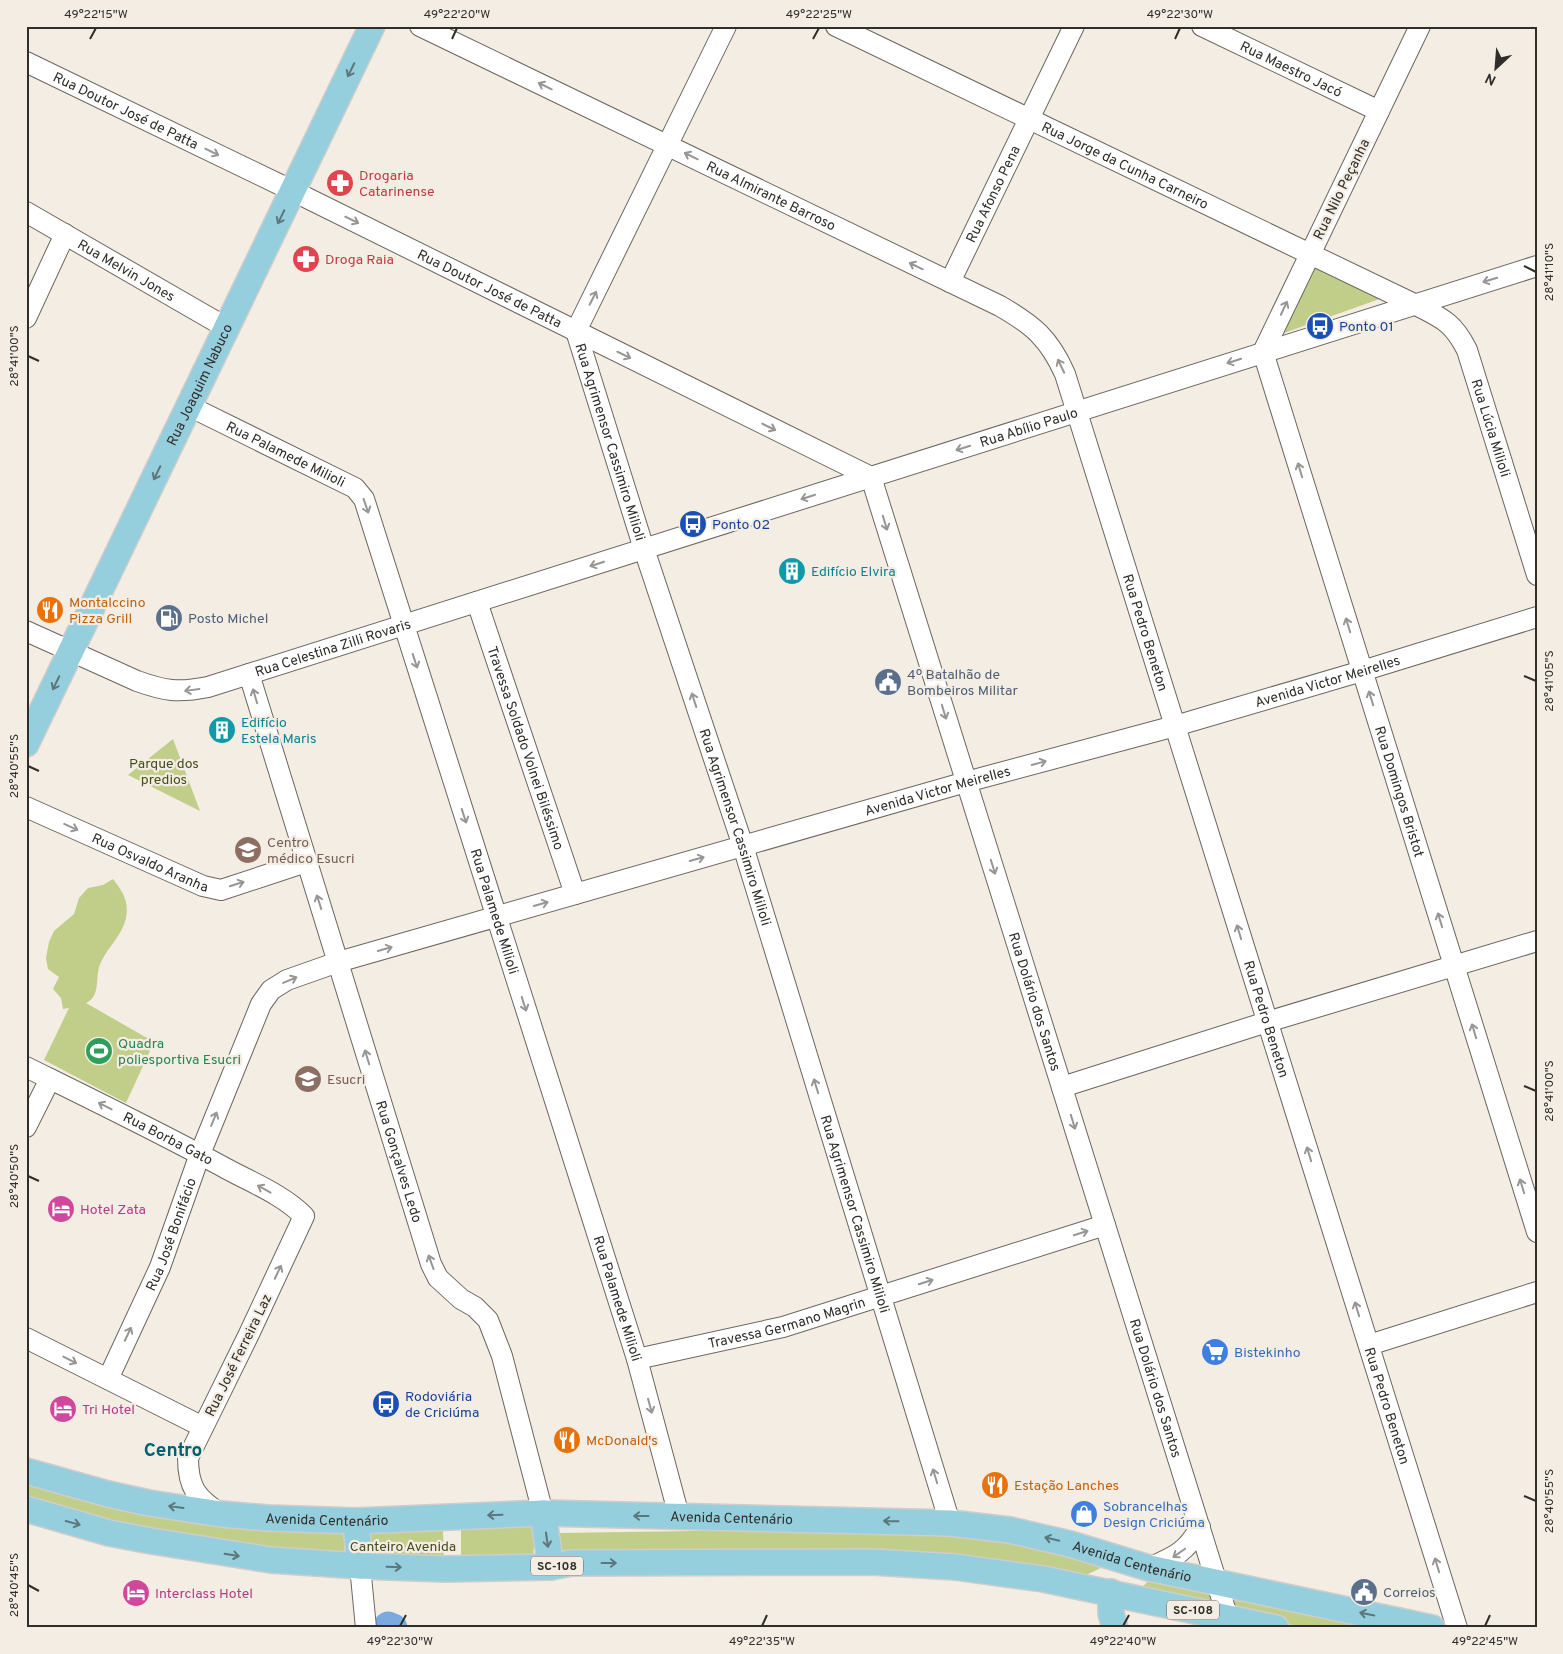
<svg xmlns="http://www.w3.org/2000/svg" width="1563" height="1654" viewBox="0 0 1563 1654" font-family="Overpass,sans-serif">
<rect width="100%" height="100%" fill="#f3ede4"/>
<path fill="#c1ce8a" d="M1318 262 1388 296 1284 333Z
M173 739 200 811 128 775Z
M113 879C123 892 129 901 126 918 123 934 108 947 101 962 94 975 102 996 86 1003L154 1042 126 1103 44 1060 69 1008 63 1009 61 998 53 989 59 977 48 969 46 958 49 942 54 931 74 914 79 898 88 888 103 885Z
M26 1479 343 1528 345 1554 216 1544 128 1530 26 1501Z
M536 1524 533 1556 461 1557V1527Z
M761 1530 899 1533 994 1540 1109 1564 1082 1577 759 1551 561 1552 559 1533Z
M363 1531H443L444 1560 367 1561Z
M1156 1574 1405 1628H1305L1140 1589Z"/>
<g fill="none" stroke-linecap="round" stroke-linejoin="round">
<path stroke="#7babde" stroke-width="29" d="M388 1626 393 1628"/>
<g stroke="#6c665f" stroke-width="22">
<g id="minor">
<path id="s1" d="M420 26 1000 306C1033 325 1049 338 1065 374L1457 1628"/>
<path id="s2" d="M726 26 576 331 644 549 743 846 950 1523"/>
<path id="s3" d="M836 26 1414 304C1442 318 1453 322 1467 350L1537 575"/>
<path id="s4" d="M1202 26 1379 111"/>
<path id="s5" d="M1420 26 1263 352 1537 1232"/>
<path id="s6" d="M26 62 293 191 871 477 1231 1628"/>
<path id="s7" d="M26 212 227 328"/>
<path id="s8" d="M950 282 1074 26"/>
<path d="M26 318 65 234"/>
<path id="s9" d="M189 406 355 488 364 499 637 1359 679 1516"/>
<path id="s10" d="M477 602 575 894"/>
<path id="s11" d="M26 631 137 681C165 691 178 693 208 687L1537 266"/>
<path id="s12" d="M249 674 431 1264 438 1278 461 1299 475 1307 488 1320 502 1356 543 1513"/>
<path id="s13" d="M26 807 203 886 221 890 306 862"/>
<path id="s14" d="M26 1067C93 1100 161 1133 227 1169 253 1183 283 1195 304 1216L249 1334 188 1458C188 1487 196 1498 221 1514"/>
<path d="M1062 1087 1267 1022 1537 941"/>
<path d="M26 1127 50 1079"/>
<path d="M26 1338 203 1427"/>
<path d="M1369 1345 1537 1292"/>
<path id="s15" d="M637 1359 783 1327 1105 1225"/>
<path id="s16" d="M108 1379 160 1267 200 1154 261 1004 271 990 287 980 338 962 966 782 1175 726 1362 671 1537 617"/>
<path d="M360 1566 366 1628"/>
<path d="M1149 1568C1174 1557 1187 1552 1200 1527"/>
</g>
</g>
<g stroke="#cdcdcc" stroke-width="28">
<g id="major">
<path id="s17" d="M26 744 372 26"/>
<path id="s18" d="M26 1471 108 1494 149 1503 221 1514 268 1518 356 1521 543 1513 950 1523 1010 1530 1070 1544 1149 1568 1432 1628"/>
<path d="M26 1509 109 1533 151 1541 271 1560 360 1566 445 1569 551 1567 571 1563 872 1562 955 1567 1043 1579 1276 1628"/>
<path d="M543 1513 551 1567"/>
<path d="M356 1521 360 1566"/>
<path d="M1111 1592V1613L1115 1628"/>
</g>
</g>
<use href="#minor" stroke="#fff" stroke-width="20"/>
<use href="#major" stroke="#95cedc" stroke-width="25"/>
</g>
<defs><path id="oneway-shaft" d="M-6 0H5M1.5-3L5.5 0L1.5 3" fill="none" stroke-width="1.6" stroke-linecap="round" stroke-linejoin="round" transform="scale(1.25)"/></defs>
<g stroke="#5d767b">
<use href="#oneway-shaft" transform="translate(351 70) rotate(116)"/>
<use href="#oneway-shaft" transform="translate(281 217) rotate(116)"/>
<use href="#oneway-shaft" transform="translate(157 473) rotate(116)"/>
<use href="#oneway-shaft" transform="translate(56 683) rotate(116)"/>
<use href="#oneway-shaft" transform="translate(176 1507) rotate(-172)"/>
<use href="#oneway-shaft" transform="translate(495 1515) rotate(178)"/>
<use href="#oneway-shaft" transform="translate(641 1516) rotate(-180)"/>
<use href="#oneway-shaft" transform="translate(891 1521) rotate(-179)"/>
<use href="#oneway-shaft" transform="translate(73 1523) rotate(15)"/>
<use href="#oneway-shaft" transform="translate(1052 1539) rotate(-167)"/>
<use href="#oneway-shaft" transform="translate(547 1540) rotate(82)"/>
<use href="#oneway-shaft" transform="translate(232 1555) rotate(9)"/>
<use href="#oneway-shaft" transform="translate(609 1563)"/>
<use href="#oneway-shaft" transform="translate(394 1567) rotate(2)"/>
<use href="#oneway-shaft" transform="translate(1367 1614) rotate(-168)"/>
</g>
<g stroke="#989695">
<use href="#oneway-shaft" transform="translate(545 86) rotate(-154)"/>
<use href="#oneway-shaft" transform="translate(212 152) rotate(26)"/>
<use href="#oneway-shaft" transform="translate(691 156) rotate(-154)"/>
<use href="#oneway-shaft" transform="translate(352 220) rotate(26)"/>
<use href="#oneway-shaft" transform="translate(916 266) rotate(-154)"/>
<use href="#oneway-shaft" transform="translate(1490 280) rotate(163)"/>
<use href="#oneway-shaft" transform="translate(593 298) rotate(-63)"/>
<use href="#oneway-shaft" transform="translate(1284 308) rotate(-65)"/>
<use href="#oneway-shaft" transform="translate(624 355) rotate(26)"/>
<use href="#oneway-shaft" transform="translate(1234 361) rotate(162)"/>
<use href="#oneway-shaft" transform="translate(1061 366) rotate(-115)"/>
<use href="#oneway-shaft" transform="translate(769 427) rotate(26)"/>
<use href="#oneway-shaft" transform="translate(963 448) rotate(162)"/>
<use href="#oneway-shaft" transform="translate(1300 470) rotate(-107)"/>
<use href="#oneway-shaft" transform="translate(808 497) rotate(162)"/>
<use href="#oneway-shaft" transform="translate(366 506) rotate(71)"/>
<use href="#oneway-shaft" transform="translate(885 523) rotate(73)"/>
<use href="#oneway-shaft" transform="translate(597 564) rotate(162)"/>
<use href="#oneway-shaft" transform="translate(1348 625) rotate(-107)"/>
<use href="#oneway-shaft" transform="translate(415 661) rotate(72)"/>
<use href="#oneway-shaft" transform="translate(192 690) rotate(172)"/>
<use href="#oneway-shaft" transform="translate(255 696) rotate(-107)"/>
<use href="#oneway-shaft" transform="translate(1371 698) rotate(-107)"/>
<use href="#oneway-shaft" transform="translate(694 700) rotate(-108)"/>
<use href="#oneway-shaft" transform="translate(944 712) rotate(73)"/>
<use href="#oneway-shaft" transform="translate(1039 763) rotate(-15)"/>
<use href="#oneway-shaft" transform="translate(464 816) rotate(72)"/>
<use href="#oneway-shaft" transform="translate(71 827) rotate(24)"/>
<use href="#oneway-shaft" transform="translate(697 859) rotate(-16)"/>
<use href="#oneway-shaft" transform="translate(993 867) rotate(73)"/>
<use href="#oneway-shaft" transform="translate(237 884) rotate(-18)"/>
<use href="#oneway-shaft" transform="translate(319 902) rotate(-108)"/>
<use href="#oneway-shaft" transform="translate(541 904) rotate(-16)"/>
<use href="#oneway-shaft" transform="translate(1440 920) rotate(-107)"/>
<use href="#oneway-shaft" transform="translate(1239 932) rotate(-107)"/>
<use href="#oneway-shaft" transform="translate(385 949) rotate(-16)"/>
<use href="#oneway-shaft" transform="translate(290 980) rotate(-23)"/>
<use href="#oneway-shaft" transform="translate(524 1004) rotate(72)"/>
<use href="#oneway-shaft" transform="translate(1474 1031) rotate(-107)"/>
<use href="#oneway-shaft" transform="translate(367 1057) rotate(-107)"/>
<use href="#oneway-shaft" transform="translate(816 1086) rotate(-107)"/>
<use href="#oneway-shaft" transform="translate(105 1106) rotate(-153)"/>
<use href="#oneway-shaft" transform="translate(214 1119) rotate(-68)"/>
<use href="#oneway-shaft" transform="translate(1073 1122) rotate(73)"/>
<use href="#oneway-shaft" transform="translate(1309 1154) rotate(-107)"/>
<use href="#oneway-shaft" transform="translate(1522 1186) rotate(-107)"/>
<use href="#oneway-shaft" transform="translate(264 1189) rotate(-151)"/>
<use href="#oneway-shaft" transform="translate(1081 1233) rotate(-18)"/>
<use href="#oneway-shaft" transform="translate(431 1262) rotate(-110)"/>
<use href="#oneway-shaft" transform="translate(278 1272) rotate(-65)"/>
<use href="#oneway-shaft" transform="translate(926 1282) rotate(-18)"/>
<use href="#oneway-shaft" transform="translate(1357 1309) rotate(-107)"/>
<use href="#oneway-shaft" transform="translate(128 1334) rotate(-65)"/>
<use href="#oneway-shaft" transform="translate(70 1360) rotate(27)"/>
<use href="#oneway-shaft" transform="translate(650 1406) rotate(75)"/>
<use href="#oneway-shaft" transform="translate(935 1476) rotate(-107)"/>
<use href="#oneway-shaft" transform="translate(1179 1553) rotate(145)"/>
<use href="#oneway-shaft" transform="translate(1437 1565) rotate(-107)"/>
</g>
<path fill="none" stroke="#302e2b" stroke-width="2" d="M90 39 96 28M452 39 457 28M813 39 819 28M1175 39 1180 28M1524 266 1536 272M28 356 39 361M1524 676 1536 681M28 766 39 771M1524 1086 1536 1091M28 1176 39 1181M1524 1496 1536 1501M28 1585 39 1591M400 1626 406 1615M762 1626 767 1615M1123 1626 1129 1615M1485 1626 1490 1615"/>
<defs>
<g id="pharmacy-disc" transform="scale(1.4375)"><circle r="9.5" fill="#e0444e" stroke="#f3ede4"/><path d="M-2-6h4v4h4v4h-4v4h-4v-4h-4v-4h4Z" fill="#fff"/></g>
<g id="bus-disc" transform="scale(1.4375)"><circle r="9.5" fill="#1a4fb4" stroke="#f3ede4"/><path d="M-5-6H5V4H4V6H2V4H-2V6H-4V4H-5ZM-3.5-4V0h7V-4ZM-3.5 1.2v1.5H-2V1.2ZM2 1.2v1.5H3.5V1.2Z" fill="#fff"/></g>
<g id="building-disc" transform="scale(1.4375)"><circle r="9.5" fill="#0f9aa8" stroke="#f3ede4"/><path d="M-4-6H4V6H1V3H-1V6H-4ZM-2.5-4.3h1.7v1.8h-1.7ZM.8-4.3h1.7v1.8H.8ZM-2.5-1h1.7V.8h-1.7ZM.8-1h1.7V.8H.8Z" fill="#fff"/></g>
<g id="restaurant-disc" transform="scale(1.4375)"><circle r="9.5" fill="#e8710a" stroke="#f3ede4"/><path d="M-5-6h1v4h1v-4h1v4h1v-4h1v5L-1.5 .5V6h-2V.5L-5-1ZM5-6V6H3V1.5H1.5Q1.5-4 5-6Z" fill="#fff"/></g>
<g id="fuel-disc" transform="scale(1.4375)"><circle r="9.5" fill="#5c6f8a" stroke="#f3ede4"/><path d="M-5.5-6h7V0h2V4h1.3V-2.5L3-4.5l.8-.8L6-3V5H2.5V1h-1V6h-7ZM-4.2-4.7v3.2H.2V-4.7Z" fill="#fff"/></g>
<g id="civic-disc" transform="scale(1.4375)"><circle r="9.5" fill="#5c6f8a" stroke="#f3ede4"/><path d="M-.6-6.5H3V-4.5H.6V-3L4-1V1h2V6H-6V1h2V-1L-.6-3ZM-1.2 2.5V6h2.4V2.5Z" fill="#fff"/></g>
<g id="university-disc" transform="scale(1.4375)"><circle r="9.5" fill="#8d6e63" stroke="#f3ede4"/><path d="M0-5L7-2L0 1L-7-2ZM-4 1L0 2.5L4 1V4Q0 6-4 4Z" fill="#fff"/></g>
<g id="stadium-disc" transform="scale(1.4375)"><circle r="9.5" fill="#2e9e5b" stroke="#f3ede4"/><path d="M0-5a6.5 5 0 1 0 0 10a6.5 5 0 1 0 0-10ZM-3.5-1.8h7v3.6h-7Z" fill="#fff"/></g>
<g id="hotel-disc" transform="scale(1.4375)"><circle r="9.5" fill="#d1479c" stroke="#f3ede4"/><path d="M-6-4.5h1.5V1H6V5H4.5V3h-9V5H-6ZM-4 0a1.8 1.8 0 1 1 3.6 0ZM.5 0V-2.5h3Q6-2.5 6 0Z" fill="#fff"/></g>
<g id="supermarket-disc" transform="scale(1.4375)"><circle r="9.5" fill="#3f7fe0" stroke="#f3ede4"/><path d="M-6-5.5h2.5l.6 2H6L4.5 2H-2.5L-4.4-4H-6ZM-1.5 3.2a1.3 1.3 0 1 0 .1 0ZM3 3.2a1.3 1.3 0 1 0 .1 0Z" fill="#fff"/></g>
<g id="shop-disc" transform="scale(1.4375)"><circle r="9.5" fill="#3f7fe0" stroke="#f3ede4"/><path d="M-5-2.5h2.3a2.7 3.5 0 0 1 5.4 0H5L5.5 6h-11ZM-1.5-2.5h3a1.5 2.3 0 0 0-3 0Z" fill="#fff"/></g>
</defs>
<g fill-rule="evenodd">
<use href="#pharmacy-disc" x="340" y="183"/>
<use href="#pharmacy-disc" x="306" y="259"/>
<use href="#bus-disc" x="1320" y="326"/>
<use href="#bus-disc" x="693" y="524"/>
<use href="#building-disc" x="792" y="571"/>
<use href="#restaurant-disc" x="50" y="610"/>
<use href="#fuel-disc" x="169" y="618"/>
<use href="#civic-disc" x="888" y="682"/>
<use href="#building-disc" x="222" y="730"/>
<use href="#university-disc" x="248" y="850"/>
<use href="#stadium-disc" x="99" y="1051"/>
<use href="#university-disc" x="308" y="1079"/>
<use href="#hotel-disc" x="61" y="1209"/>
<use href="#supermarket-disc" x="1215" y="1352"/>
<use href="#bus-disc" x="386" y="1404"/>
<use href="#hotel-disc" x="63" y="1409"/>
<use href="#restaurant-disc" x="567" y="1440"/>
<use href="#restaurant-disc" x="995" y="1485"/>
<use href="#shop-disc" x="1084" y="1514"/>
<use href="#civic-disc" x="1364" y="1592"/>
<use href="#hotel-disc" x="136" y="1593"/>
</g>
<g text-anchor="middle" stroke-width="4.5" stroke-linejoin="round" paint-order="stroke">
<g fill="#f3ede4" stroke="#6a6762" stroke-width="1">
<rect x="531" y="1556.5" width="52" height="19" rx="4"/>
<rect x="1167" y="1600.5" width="52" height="19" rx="4"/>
</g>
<g font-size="12" font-weight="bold" fill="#302e2b">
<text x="557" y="1570">SC-108</text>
<text x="1193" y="1614">SC-108</text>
</g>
<g font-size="14" fill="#302e2b" stroke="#f3ede4">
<text dy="5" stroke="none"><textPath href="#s4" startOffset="99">Rua Maestro Jacó</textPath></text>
<text dy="5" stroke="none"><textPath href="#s6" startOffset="111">Rua Doutor José de Patta</textPath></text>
<text dy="5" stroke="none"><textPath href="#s3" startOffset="321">Rua Jorge da Cunha Carneiro</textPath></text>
<text transform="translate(1341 189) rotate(-64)" y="5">Rua Nilo Peçanha</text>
<text dy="5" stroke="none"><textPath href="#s1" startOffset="390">Rua Almirante Barroso</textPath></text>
<text dy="5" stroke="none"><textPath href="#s8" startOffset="98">Rua Afonso Pena</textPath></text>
<text dy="5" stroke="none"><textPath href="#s7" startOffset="116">Rua Melvin Jones</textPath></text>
<text dy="5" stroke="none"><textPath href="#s6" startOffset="516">Rua Doutor José de Patta</textPath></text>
<text dy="5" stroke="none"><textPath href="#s17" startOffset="399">Rua Joaquim Nabuco</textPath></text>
<text dy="5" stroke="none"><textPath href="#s11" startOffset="1055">Rua Abílio Paulo</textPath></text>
<text dy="5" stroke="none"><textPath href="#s3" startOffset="795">Rua Lúcia Milioli</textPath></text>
<text dy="5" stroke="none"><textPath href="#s2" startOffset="456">Rua Agrimensor Cassimiro Milioli</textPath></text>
<text dy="5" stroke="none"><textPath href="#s9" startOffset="108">Rua Palamede Milioli</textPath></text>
<text dy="5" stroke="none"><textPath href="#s1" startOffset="1011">Rua Pedro Beneton</textPath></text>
<text dy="5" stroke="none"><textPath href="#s11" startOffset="325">Rua Celestina Zilli Rovaris</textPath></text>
<text dy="5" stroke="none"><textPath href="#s16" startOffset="1524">Avenida Victor Meirelles</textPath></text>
<text dy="5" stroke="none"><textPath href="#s10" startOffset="154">Travessa Soldado Volnei Biléssimo</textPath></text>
<text dy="5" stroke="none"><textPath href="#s16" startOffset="1119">Avenida Victor Meirelles</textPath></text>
<text dy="5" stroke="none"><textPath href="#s5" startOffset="822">Rua Domingos Bristot</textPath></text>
<text dy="5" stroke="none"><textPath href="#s2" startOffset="861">Rua Agrimensor Cassimiro Milioli</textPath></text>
<text dy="5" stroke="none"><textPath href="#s13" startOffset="136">Rua Osvaldo Aranha</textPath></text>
<text dy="5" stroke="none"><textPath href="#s9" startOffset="632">Rua Palamede Milioli</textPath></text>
<text dy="5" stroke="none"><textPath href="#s6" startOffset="1491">Rua Dolário dos Santos</textPath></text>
<text dy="5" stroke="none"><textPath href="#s1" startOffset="1416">Rua Pedro Beneton</textPath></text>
<text dy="5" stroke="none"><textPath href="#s14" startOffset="159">Rua Borba Gato</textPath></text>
<text dy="5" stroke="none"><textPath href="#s12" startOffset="510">Rua Gonçalves Ledo</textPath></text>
<text dy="5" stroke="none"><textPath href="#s2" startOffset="1266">Rua Agrimensor Cassimiro Milioli</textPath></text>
<text dy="5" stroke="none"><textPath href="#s16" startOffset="158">Rua José Bonifácio</textPath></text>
<text dy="5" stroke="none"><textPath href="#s9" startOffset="1038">Rua Palamede Milioli</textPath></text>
<text dy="5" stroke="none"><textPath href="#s15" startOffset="154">Travessa Germano Magrin</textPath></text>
<text transform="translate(238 1355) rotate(-64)" y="5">Rua José Ferreira Laz</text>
<text dy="5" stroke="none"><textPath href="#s6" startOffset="1896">Rua Dolário dos Santos</textPath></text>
<text dy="5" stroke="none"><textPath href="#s1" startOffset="1821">Rua Pedro Beneton</textPath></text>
<text dy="5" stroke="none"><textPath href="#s18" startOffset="711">Avenida Centenário</textPath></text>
<text dy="5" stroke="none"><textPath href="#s18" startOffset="306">Avenida Centenário</textPath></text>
<text dy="5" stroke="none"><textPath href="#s18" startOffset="1116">Avenida Centenário</textPath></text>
</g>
<g font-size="14" fill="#be3a42" stroke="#f3ede4" text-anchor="start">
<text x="359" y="180">Drogaria<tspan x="359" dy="16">Catarinense</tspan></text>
<text x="325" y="264">Droga Raia</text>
</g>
<g font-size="14" fill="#164399" stroke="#f3ede4" text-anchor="start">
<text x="1339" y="331">Ponto 01</text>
<text x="712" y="529">Ponto 02</text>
<text x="405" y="1401">Rodoviária<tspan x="405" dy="16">de Criciúma</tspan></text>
</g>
<g font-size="14" fill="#0d838f" stroke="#f3ede4" text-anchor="start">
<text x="811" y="576">Edifício Elvira</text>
<text x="241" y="727">Edifício<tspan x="241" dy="16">Estela Maris</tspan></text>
</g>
<g font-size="14" fill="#c56008" stroke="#f3ede4" text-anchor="start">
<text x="69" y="607">Montalccino<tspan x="69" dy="16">Pizza Grill</tspan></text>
<text x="586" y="1445">McDonald's</text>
<text x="1014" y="1490">Estação Lanches</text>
</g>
<g font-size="14" fill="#4e5e75" stroke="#f3ede4" text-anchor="start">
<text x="188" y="623">Posto Michel</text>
<text x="907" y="679">4º Batalhão de<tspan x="907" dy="16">Bombeiros Militar</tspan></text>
<text x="1383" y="1597">Correios</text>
</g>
<g font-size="14" fill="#454d1b" stroke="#f3ede4">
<text x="164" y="768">Parque dos<tspan x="164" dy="16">predios</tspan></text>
<text x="403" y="1551">Canteiro Avenida</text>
</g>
<g font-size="14" fill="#785e54" stroke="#f3ede4" text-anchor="start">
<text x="267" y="847">Centro<tspan x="267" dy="16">médico Esucri</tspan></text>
<text x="327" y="1084">Esucri</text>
</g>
<g font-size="14" fill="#27864d" stroke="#f3ede4" text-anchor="start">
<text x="118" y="1048">Quadra<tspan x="118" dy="16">poliesportiva Esucri</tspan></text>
</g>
<g font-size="14" fill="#b23c85" stroke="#f3ede4" text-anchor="start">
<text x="80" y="1214">Hotel Zata</text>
<text x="82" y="1414">Tri Hotel</text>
<text x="155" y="1598">Interclass Hotel</text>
</g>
<g font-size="14" fill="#366cbe" stroke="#f3ede4" text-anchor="start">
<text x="1234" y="1357">Bistekinho</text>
<text x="1103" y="1511">Sobrancelhas<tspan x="1103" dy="16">Design Criciúma</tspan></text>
</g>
<g font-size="19" font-weight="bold" fill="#005f70" stroke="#f3ede4">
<text x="173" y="1456">Centro</text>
</g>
</g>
<rect width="1563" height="1654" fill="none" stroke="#f3ede4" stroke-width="55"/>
<g transform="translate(1496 68) rotate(206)" stroke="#f3ede4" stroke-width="4" paint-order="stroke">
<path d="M0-4L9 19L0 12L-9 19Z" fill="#302e2b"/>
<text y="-8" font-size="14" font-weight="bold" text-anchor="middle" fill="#302e2b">N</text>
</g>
<rect x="28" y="28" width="1508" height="1598" fill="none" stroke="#302e2b" stroke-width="2"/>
<g font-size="12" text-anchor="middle" fill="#302e2b">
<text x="96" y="18">49°22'15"W</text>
<text x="457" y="18">49°22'20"W</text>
<text x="819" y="18">49°22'25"W</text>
<text x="1180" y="18">49°22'30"W</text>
<text transform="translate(1549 272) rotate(-90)" y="4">28°41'10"S</text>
<text transform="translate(14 356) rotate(-90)" y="4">28°41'00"S</text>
<text transform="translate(1549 681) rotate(-90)" y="4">28°41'05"S</text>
<text transform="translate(14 766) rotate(-90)" y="4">28°40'55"S</text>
<text transform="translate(1549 1091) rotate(-90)" y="4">28°41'00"S</text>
<text transform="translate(14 1176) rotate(-90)" y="4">28°40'50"S</text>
<text transform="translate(1549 1501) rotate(-90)" y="4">28°40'55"S</text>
<text transform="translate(14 1585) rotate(-90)" y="4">28°40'45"S</text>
<text x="400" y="1645">49°22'30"W</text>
<text x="762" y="1645">49°22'35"W</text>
<text x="1123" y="1645">49°22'40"W</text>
<text x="1485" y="1645">49°22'45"W</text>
</g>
</svg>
